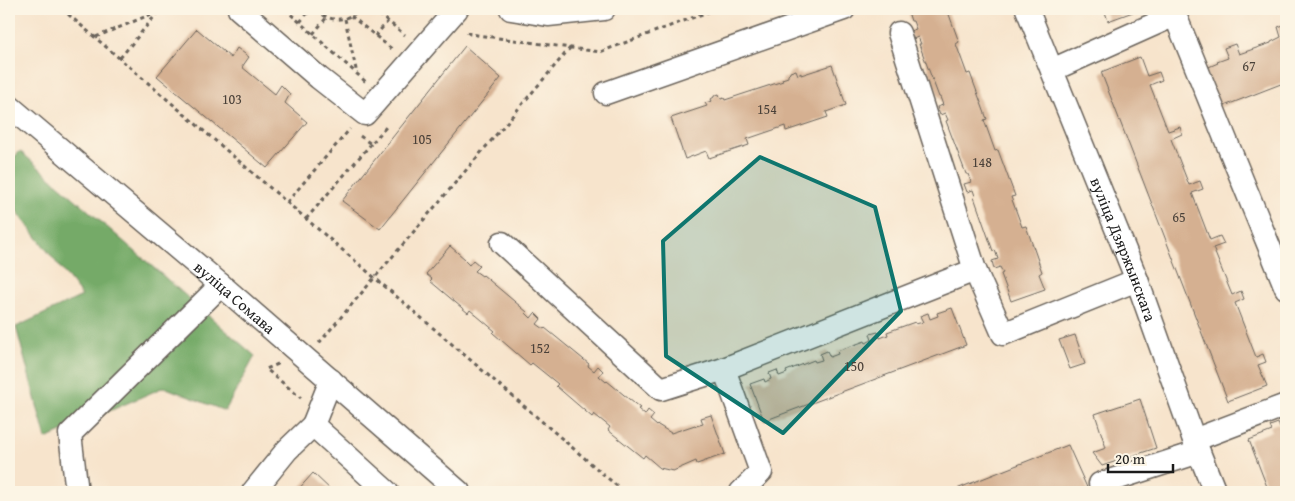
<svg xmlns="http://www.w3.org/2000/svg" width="1295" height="501" viewBox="0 0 1295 501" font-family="'Gentium Book Plus',serif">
<rect width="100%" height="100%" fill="#fcf5e5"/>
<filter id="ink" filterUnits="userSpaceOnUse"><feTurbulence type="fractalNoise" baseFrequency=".02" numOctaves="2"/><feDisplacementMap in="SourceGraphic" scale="10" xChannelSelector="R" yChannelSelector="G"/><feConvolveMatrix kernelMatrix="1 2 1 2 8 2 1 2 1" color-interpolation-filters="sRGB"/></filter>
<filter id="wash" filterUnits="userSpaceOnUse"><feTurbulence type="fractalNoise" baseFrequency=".0096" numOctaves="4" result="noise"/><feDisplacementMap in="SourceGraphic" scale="20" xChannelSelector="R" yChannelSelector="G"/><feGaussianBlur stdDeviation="1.12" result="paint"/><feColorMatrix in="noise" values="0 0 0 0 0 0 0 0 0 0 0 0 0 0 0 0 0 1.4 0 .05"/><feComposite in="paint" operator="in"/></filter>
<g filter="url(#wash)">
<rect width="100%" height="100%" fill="#f7e4cc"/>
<path fill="#74aa67" stroke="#486342" d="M20 151 255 356 225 411 164 387 46 439 16 327 82 296 9 201V163Z"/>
<g id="blocks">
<path fill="#d5b091" d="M907 9H947L959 42 956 44 967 74 970 73 987 119 984 120 995 151 998 150 1015 196 1011 197 1022 227 1026 226 1042 272 1039 274 1045 289 1011 301 1001 274 1003 273 1000 267 994 269 992 261 998 259 995 250 993 251 974 197 975 196 973 190 967 192 964 184 971 182 968 174H966L946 121 948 120 945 113 940 115 937 107 943 105 940 97H939L919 44H921L918 37 913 39 910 31 916 29 913 21H911Z
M1104 9H1141L1108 21Z
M1286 24V82L1219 108 1204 69 1218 63 1217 62 1228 58 1224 48 1235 44 1239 54 1271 43V42L1281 37 1278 27Z
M197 29 231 58 237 48 249 57 242 67 275 94 281 85 290 94 285 103 307 122 267 168 157 76Z
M465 46 501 78 380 229 342 201Z
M1140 57 1147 76 1159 72 1162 80 1150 85 1168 131 1180 127 1182 134 1171 139 1189 185 1200 181 1203 189 1192 193 1210 240 1220 236 1224 244 1213 248 1232 295 1241 291 1244 299 1235 303 1256 357 1263 354 1266 362 1258 365 1267 386 1228 401 1101 72Z
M832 65 846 105 826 112 828 117 786 131 785 126 747 139 749 145 709 158 706 151 685 159 671 118 707 106 705 103 712 101 711 99 714 97V96L719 94 721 99 724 98 725 100 783 81 782 79 788 77V75L790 73V72L796 70 798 75 801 73V75Z
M450 246 465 259 464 260 469 265 473 260 480 266 475 271 482 276 483 275 527 312 526 313 531 318 535 313 541 319 537 324 544 329 545 328 589 364 588 366 594 371 598 366 603 371 599 376 606 382 607 381 640 408 638 409 645 415 648 410 654 415 650 420 657 426 658 425 671 433 695 425 696 426 703 424 701 418 711 415 725 454 697 464 696 461 673 471 660 468 645 455 643 458 608 430 610 427 594 414 592 417 556 386 558 384 532 363 530 365 493 333 495 331 470 310 468 313 430 281 432 279 426 274Z
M952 308 966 345 764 421 750 384 764 379 765 382 771 379 769 373 777 370 779 376 787 373 786 371 814 360 815 362 822 360 820 354 827 351 830 357 838 354 837 351 865 341 866 343 872 340 870 334 878 332 880 338 888 335 887 332 915 322 916 324 923 322 920 316 928 313 930 319 938 316 937 313Z
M1075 335 1085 364 1070 369 1059 340Z
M1140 399 1156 448 1102 466 1092 453 1106 448 1095 414Z
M1278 423 1280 428 1286 426V489L1277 492H1269L1249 440 1272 431 1270 426Z
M1068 445 1089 492H949Z
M313 473 333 492H296Z"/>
</g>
</g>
<g filter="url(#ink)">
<use href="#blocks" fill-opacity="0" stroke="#69625a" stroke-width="1"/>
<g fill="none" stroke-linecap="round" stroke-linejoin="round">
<g stroke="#69625a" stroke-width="25">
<g id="minor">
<path d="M239 9 319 78 365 114 457 9"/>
<path d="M511 9 548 15 604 9"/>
<path id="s1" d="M1027 9 1137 280 1194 440 1215 492"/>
<path d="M899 33 975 270 1003 334 1137 280"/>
<path d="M1052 70 1175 15 1286 288"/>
<path d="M606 93 844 9"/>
<path id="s2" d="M9 106 221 285 459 492"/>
<path d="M502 243 661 389 724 369 975 270"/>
<path d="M724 369 761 472 741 492"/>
<path d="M331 380 313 425 387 492"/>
<path d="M1194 440 1286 405"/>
<path d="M1100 484 1199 452"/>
<path d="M77 492 70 434 221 285"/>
<path d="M253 492 287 450 313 425"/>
</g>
</g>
<path stroke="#69625a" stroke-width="3" stroke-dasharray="4 4" stroke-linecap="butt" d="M62 9 624 492
M285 9 366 82
M317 9C329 24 348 21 360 9
M373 9 405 35
M351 16 393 50
M345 19 357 74
M300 22 311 9
M467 32 470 34 600 52 716 9
M313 34 327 17
M375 36 388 21
M96 37 159 11 161 9
M120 58 159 11 148 9
M360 136 371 144 386 127
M287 202 350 129
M306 219 371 144
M319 343 570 48
M278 364 266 369 301 398"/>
<use href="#minor" stroke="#fff" stroke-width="22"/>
</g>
</g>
<path fill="#0f766e" fill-opacity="0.2" stroke="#0f766e" stroke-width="4" stroke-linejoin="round" d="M760 157 875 207 901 311 783 433 666 356 663 241Z"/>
<g text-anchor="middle" stroke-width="4.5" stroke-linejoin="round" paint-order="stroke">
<g font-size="14" fill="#4a4139">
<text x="1249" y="71">67</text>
<text x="232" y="104">103</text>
<text x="767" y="114">154</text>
<text x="422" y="144">105</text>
<text x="982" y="167">148</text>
<text x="1179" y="222">65</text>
<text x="540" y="353">152</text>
<text x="854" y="371">150</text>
</g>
<g font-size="16" fill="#1c1c1c" stroke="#fcf5e5">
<text dy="6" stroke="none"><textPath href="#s1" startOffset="259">вуліца Дзяржынскага</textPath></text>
<text dy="6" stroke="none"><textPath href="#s2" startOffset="296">вуліца Сомава</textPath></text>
</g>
</g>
<rect width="1295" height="501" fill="none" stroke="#fcf5e5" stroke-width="30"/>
<path d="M1108 464v8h65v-8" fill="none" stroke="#1c1c1c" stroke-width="2.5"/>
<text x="1115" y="464" font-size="15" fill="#1c1c1c" stroke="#fcf5e5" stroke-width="4" paint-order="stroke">20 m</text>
</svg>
